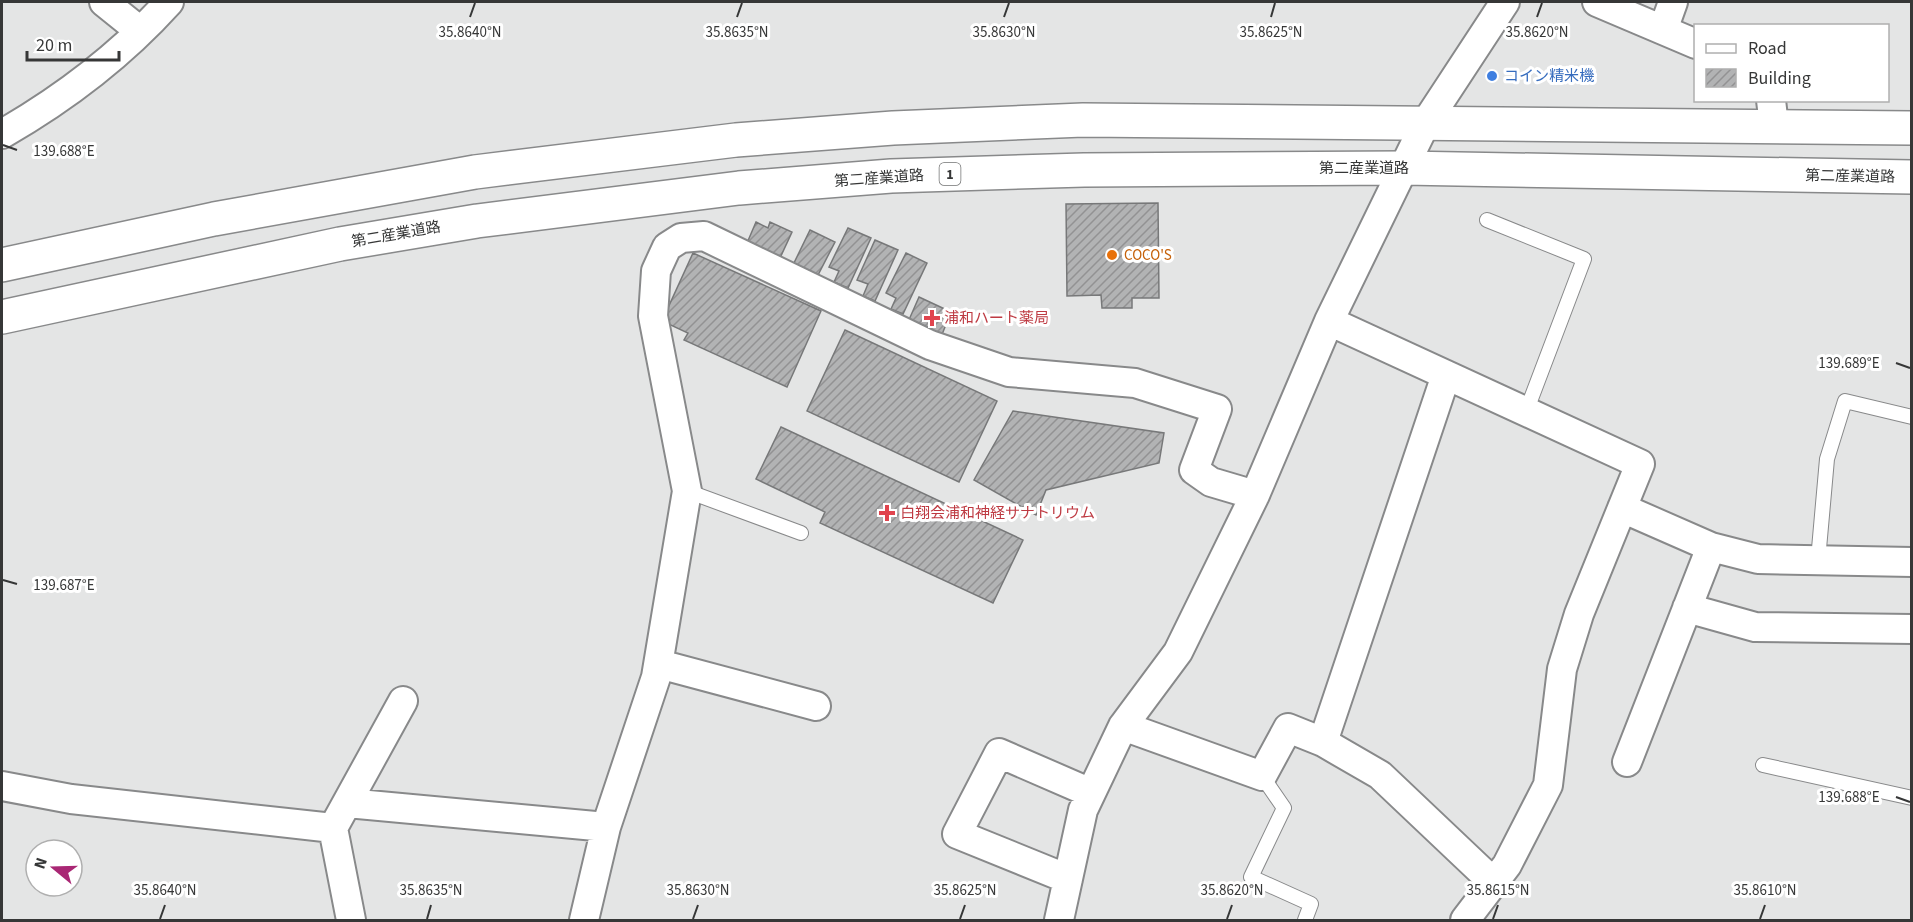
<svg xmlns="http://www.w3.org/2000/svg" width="1913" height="922" viewBox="0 0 1913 922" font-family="'Source Sans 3','Noto Sans JP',sans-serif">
<defs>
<pattern id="building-hatch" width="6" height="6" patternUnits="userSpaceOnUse" patternTransform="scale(1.5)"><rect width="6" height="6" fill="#b2b3b4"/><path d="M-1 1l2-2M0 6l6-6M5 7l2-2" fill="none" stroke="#929293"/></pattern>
</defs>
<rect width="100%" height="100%" fill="#e4e5e5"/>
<path fill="url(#building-hatch)" stroke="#777879" stroke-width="1.5" d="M1158 203 1159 298H1132V308H1102L1101 295 1067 296 1066 204Z
M756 222 768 228 770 222 792 232 780 258 747 243Z
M848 228 871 238 848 288 834 282 839 271 829 267Z
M810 230 835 242 817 277 793 265Z
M875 240 898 250 875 301 863 296 868 284 857 280Z
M693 253 821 311 787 387 684 340 688 333 662 321Z
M906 253 927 263 903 314 891 309 896 298 886 293Z
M919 297 951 312 941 337 908 322Z
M845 330 997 401 959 482 807 411Z
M1013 411 1164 433 1159 463 1046 490 1036 515 974 480Z
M781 427 1023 540 993 603 820 523 825 512 756 479Z"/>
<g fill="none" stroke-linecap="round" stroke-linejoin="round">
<g stroke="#88898a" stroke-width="16">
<path id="lane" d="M1487 220 1584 259 1526 412
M687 491 801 533
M1818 560 1827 459 1845 401 1912 417
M1763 765 1912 798
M1262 776 1284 808 1251 877 1311 904 1305 920"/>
</g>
<g stroke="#88898a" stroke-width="32">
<path id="street" d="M104 2 140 31
M1597 2 1696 44
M1663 30 1673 2
M1771 100 1774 126
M2 134C63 99 122 54 169 2
M1329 321 1640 464 1579 614 1562 669 1548 785 1507 865 1465 920
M1622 508 1711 547 1758 559 1912 562
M1687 608 1755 627 1912 629
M659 664 816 706
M1123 726 1262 776 1288 728 1323 742 1380 775 1494 883
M1323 742 1446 375
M1627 762 1711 547
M2 786 71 799 333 828
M347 803 606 827
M1068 879 957 834 999 753 1091 793
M351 920 333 828 403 701
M584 920 606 827 656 677 687 491 653 316 656 271 667 247 681 238 704 236 930 345 1009 372 1135 383 1217 409 1194 470 1211 482 1255 495
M1059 920 1083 810 1123 726 1178 652 1255 495 1329 321 1425 124 1505 2"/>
</g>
<g stroke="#88898a" stroke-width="36">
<path id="primary" d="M2 265 214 219 475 172 736 140 893 128 1083 120 1912 128
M2 317 340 244 477 221 739 188 891 176 1084 170 1404 168 1912 177"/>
</g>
<use href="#lane" stroke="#fff" stroke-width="14"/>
<use href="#street" stroke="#fff" stroke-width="28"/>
<use href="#primary" stroke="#fff" stroke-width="33"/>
</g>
<path fill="none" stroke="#363737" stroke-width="2" d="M470 17 475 3M737 17 742 3M1004 17 1009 3M1271 17 1275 3M1537 17 1542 3M3 145 17 150M1896 363 1910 368M3 580 17 584M1896 797 1910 802M160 919 165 905M427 919 431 905M693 919 698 905M960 919 965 905M1227 919 1232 905M1493 919 1498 905M1760 919 1765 905"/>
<circle fill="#3f7fe0" stroke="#fff" stroke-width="2" cx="1492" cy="76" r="6"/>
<circle fill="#e8710a" stroke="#fff" stroke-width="2" cx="1112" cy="255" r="6"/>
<g fill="#e0444e" stroke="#fff" stroke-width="2">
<path d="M929 309h6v6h6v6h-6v6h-6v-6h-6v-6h6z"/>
<path d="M884 504h6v6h6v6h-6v6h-6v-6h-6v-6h6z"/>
</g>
<g text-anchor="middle" stroke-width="6" stroke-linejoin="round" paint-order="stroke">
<rect fill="#fff" stroke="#727373" stroke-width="1.5" x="939.5" y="163" width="21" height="22" rx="4.5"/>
<g font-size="14" font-weight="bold" fill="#363737">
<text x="950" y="179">1</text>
</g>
<g font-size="15" fill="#366cbe" stroke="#fff" text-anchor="start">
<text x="1504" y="81">コイン精米機</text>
</g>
<g font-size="15" fill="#363737" stroke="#fff">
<text x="1364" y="173">第二産業道路</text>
<text transform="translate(1850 176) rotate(1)" y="5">第二産業道路</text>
<text transform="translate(879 178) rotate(-4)" y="5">第二産業道路</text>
<text transform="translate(396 234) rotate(-10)" y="5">第二産業道路</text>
</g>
<g font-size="15" fill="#c56008" stroke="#fff" text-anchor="start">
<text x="1124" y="260">COCO'S</text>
</g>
<g font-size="15" fill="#be3a42" stroke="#fff" text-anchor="start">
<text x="944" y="323">浦和ハート薬局</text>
<text x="900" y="518">白翔会浦和神経サナトリウム</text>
</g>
</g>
<g font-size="15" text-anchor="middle" fill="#363737" stroke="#fff" stroke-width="6" stroke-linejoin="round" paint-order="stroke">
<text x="470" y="37">35.8640°N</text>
<text x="737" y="37">35.8635°N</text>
<text x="1004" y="37">35.8630°N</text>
<text x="1271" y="37">35.8625°N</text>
<text x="1537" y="37">35.8620°N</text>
<text x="64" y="156">139.688°E</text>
<text x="1849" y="368">139.689°E</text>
<text x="64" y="590">139.687°E</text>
<text x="1849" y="802">139.688°E</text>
<text x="165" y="895">35.8640°N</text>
<text x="431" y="895">35.8635°N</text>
<text x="698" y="895">35.8630°N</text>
<text x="965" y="895">35.8625°N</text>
<text x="1232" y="895">35.8620°N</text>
<text x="1498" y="895">35.8615°N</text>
<text x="1765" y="895">35.8610°N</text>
</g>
<rect width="1913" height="922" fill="none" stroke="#363737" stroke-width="6"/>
<rect x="1694" y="24" width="195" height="78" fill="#ffffff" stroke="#afafaf" stroke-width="1.5"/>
<rect x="1706" y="44" width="30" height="9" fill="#ffffff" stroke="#afafaf" stroke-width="1.5"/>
<text x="1748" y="54" font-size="18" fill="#363737">Road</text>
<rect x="1706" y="69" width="30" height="18" fill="url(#building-hatch)" stroke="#afafaf" stroke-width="1.5"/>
<text x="1748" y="84" font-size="18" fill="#363737">Building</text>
<g transform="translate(54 868) rotate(289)"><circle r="28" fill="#ffffff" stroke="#afafaf" stroke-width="1.5"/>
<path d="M0-4.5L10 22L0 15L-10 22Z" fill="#a92774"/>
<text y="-9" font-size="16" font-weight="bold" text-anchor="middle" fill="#363737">N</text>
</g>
<path d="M27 51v9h92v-9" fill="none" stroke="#363737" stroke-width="3"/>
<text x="36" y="51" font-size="18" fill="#363737" stroke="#ffffff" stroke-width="4.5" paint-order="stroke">20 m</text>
</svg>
